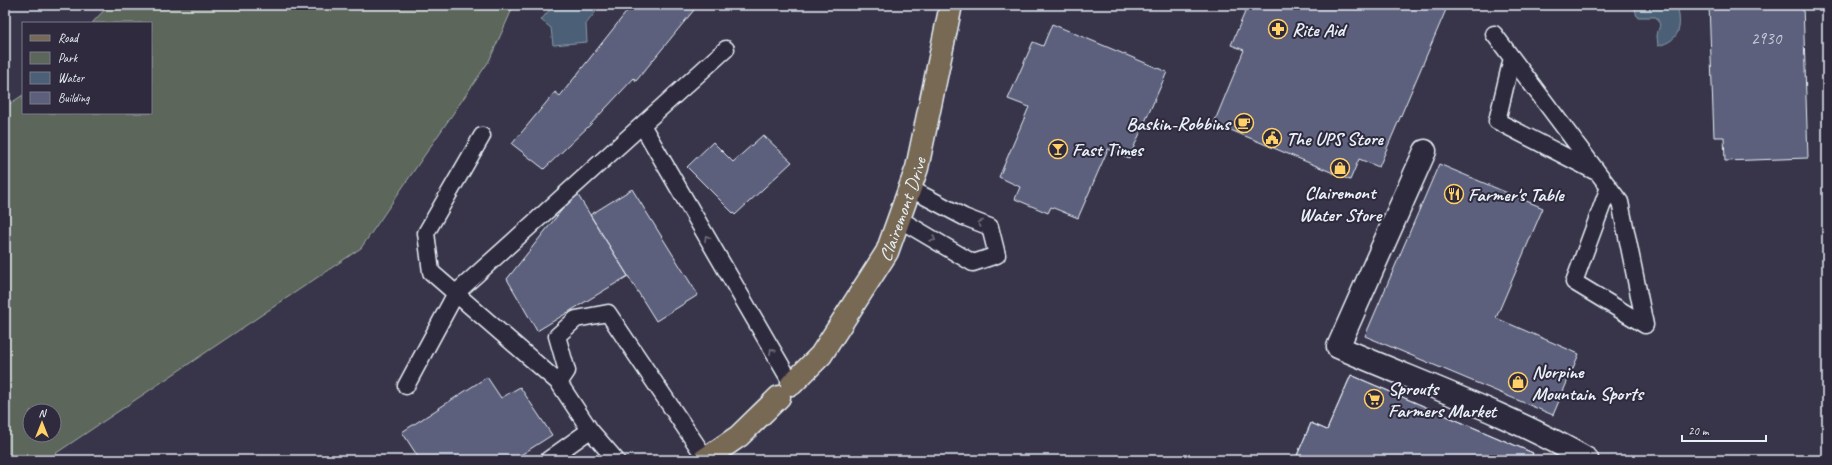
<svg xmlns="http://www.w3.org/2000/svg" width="1832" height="465" viewBox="0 0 1832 465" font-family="Caveat,sans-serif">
<rect width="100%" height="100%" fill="#38354a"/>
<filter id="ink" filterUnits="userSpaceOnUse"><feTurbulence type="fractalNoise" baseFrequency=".025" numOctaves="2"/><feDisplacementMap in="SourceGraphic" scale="8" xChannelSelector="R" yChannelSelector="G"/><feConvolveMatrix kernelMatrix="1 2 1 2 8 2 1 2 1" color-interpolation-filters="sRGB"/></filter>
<g filter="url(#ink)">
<path fill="#5c665a" stroke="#a2aca9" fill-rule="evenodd" d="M109 5H514L489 61 361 248 46 460H5V107L23 95V113H151V23H92ZM30 411H54V435H30Z"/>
<path fill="#4b6076" stroke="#8a9aaa" d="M550 5H601L586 24 587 42 553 45 551 28 541 20 551 8Z
M1634 5H1677C1682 26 1681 40 1658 46 1658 43 1657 39 1657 36 1658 26 1663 27 1656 17H1637Z"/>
<path fill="#5c607c" stroke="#e8f1f8" d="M632 5H698L636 81 634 78 590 125 544 169 512 144 555 92 560 96Z
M1248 5H1448L1379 167 1359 159 1350 180 1214 123 1244 50 1231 45Z
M1709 5H1803L1808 158 1725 161 1724 137H1714Z
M1052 24 1167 72 1129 158 1108 149 1078 218 1051 207 1048 213 1015 199 1020 187 999 177 1029 107 1008 99 1033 42 1043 46Z
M763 135 792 162 735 215 687 167 713 142 733 162Z
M1439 164 1543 208 1496 318 1579 354 1553 415 1365 336Z
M632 189 698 295 656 321 590 215Z
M576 192 628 276 537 331 507 279Z
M1351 375 1533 453 1530 460H1295L1311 423 1327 430Z
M1351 375 1533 453 1530 460H1295L1311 423 1327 430Z
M487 377 501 398 520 387 552 435 513 460H420L402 432Z"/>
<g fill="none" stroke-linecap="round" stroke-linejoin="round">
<g stroke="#e8f1f8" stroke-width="19">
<path id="service" d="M1494 34 1620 202 1645 325
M1512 58 1497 121 1594 171
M642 125 792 384
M482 136 426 233 431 272 559 383 567 371 557 336 576 319 608 313 706 459
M1609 187 1574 282 1645 325
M899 219 973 263 997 255 990 227 964 217 911 189
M559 383 590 430 616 460
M406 386 456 293 726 49
M548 460 590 430"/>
</g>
<g stroke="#e8f1f8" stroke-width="25">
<path id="pedestrian" d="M1425 151 1338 347C1421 383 1509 414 1587 459"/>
</g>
<g stroke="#e8f1f8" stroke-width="25">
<g id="primary">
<path id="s1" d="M792 384 821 355 887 252 917 168 951 5"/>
<path d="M704 460 739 436 779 397"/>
</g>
</g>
<use href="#service" stroke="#2f2a3d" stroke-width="16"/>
<use href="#pedestrian" stroke="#2f2a3d" stroke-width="22"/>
<use href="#primary" stroke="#786954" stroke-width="22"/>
</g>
<defs><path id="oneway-chevron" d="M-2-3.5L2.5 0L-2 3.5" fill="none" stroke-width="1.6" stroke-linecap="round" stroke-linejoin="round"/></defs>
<g stroke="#70707e">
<use href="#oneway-chevron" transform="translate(980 223) rotate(-160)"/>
<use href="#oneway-chevron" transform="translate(707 238) rotate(-120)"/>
<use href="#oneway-chevron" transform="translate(933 239) rotate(31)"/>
<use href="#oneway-chevron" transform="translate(772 351) rotate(-120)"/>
</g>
</g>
<defs>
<g id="pharmacy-ring" transform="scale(1)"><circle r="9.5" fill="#2f2a3d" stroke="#ffd166" stroke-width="1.5"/><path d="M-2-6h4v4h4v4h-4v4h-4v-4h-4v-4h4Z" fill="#ffd166"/></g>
<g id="cafe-ring" transform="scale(1)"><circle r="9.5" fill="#2f2a3d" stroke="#ffd166" stroke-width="1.5"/><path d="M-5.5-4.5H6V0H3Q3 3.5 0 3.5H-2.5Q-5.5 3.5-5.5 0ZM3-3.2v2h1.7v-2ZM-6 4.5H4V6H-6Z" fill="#ffd166"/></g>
<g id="civic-ring" transform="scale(1)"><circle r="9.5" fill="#2f2a3d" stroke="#ffd166" stroke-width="1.5"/><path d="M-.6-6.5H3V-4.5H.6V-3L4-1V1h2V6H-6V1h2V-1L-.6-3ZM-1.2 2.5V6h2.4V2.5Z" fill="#ffd166"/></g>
<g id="bar-ring" transform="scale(1)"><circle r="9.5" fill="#2f2a3d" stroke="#ffd166" stroke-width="1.5"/><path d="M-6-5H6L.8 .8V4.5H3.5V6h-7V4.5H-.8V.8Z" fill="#ffd166"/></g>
<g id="shop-ring" transform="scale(1)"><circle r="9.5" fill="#2f2a3d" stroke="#ffd166" stroke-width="1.5"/><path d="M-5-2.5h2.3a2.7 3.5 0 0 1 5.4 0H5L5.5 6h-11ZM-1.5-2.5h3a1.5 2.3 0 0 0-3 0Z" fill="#ffd166"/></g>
<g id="restaurant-ring" transform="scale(1)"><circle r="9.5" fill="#2f2a3d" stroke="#ffd166" stroke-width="1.5"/><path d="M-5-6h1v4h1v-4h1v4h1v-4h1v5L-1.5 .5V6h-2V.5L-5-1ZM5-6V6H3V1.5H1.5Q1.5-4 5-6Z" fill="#ffd166"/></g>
<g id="supermarket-ring" transform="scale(1)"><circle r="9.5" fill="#2f2a3d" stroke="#ffd166" stroke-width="1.5"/><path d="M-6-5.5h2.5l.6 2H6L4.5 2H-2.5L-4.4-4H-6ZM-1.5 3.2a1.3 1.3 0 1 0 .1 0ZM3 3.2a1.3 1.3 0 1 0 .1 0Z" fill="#ffd166"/></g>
</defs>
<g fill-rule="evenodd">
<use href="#pharmacy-ring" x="1278" y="29"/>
<use href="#cafe-ring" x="1244" y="123"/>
<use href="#civic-ring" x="1272" y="138"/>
<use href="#bar-ring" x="1058" y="149"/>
<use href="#shop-ring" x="1340" y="168"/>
<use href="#restaurant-ring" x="1454" y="194"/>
<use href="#shop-ring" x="1518" y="382"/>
<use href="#supermarket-ring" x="1374" y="399"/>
</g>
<g text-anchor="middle" stroke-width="4" stroke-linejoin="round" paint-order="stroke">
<g font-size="17" fill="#c5cdd9">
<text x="1766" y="44">2930</text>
</g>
<g font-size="19" font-weight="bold" fill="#e8f1f8" stroke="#2f2a3d" text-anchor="start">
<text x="1292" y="36">Rite Aid</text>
<text x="1230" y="130" text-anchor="end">Baskin-Robbins</text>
<text x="1286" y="145">The UPS Store</text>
<text x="1072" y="156">Fast Times</text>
<text x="1340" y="199" text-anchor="middle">Clairemont<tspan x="1340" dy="22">Water Store</tspan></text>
<text x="1468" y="201">Farmer's Table</text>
<text x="1532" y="378">Norpine<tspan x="1532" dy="22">Mountain Sports</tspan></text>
<text x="1388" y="395">Sprouts<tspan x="1388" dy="22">Farmers Market</tspan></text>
</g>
<g font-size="19" fill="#e8f1f8" stroke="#2f2a3d">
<text dy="7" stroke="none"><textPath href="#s1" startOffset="209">Clairemont Drive</textPath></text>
</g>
</g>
<rect width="1832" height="465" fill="none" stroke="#2f2a3d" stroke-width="20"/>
<rect x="10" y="10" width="1812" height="445" fill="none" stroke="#e8f1f8" stroke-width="1.5" filter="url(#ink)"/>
<rect x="22" y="22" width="130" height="92" fill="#2f2a3d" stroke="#797a88"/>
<rect x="30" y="35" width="20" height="6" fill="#786954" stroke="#797a88"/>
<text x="58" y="42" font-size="12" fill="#e8f1f8">Road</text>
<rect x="30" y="52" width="20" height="12" fill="#5c665a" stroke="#797a88"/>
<text x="58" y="62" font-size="12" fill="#e8f1f8">Park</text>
<rect x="30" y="72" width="20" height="12" fill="#4b6076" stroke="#797a88"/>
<text x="58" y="82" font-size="12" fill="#e8f1f8">Water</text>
<rect x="30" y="92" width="20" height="12" fill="#5c607c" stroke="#797a88"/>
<text x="58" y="102" font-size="12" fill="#e8f1f8">Building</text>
<g transform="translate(42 423)"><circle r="19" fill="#2f2a3d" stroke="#797a88"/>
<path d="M0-3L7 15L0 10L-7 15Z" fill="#ffd166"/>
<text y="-6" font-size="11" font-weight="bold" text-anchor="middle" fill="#e8f1f8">N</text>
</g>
<path d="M1682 435v6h84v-6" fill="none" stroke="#e8f1f8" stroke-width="2"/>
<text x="1688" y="435" font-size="12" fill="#e8f1f8" stroke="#2f2a3d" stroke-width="3" paint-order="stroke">20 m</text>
</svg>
